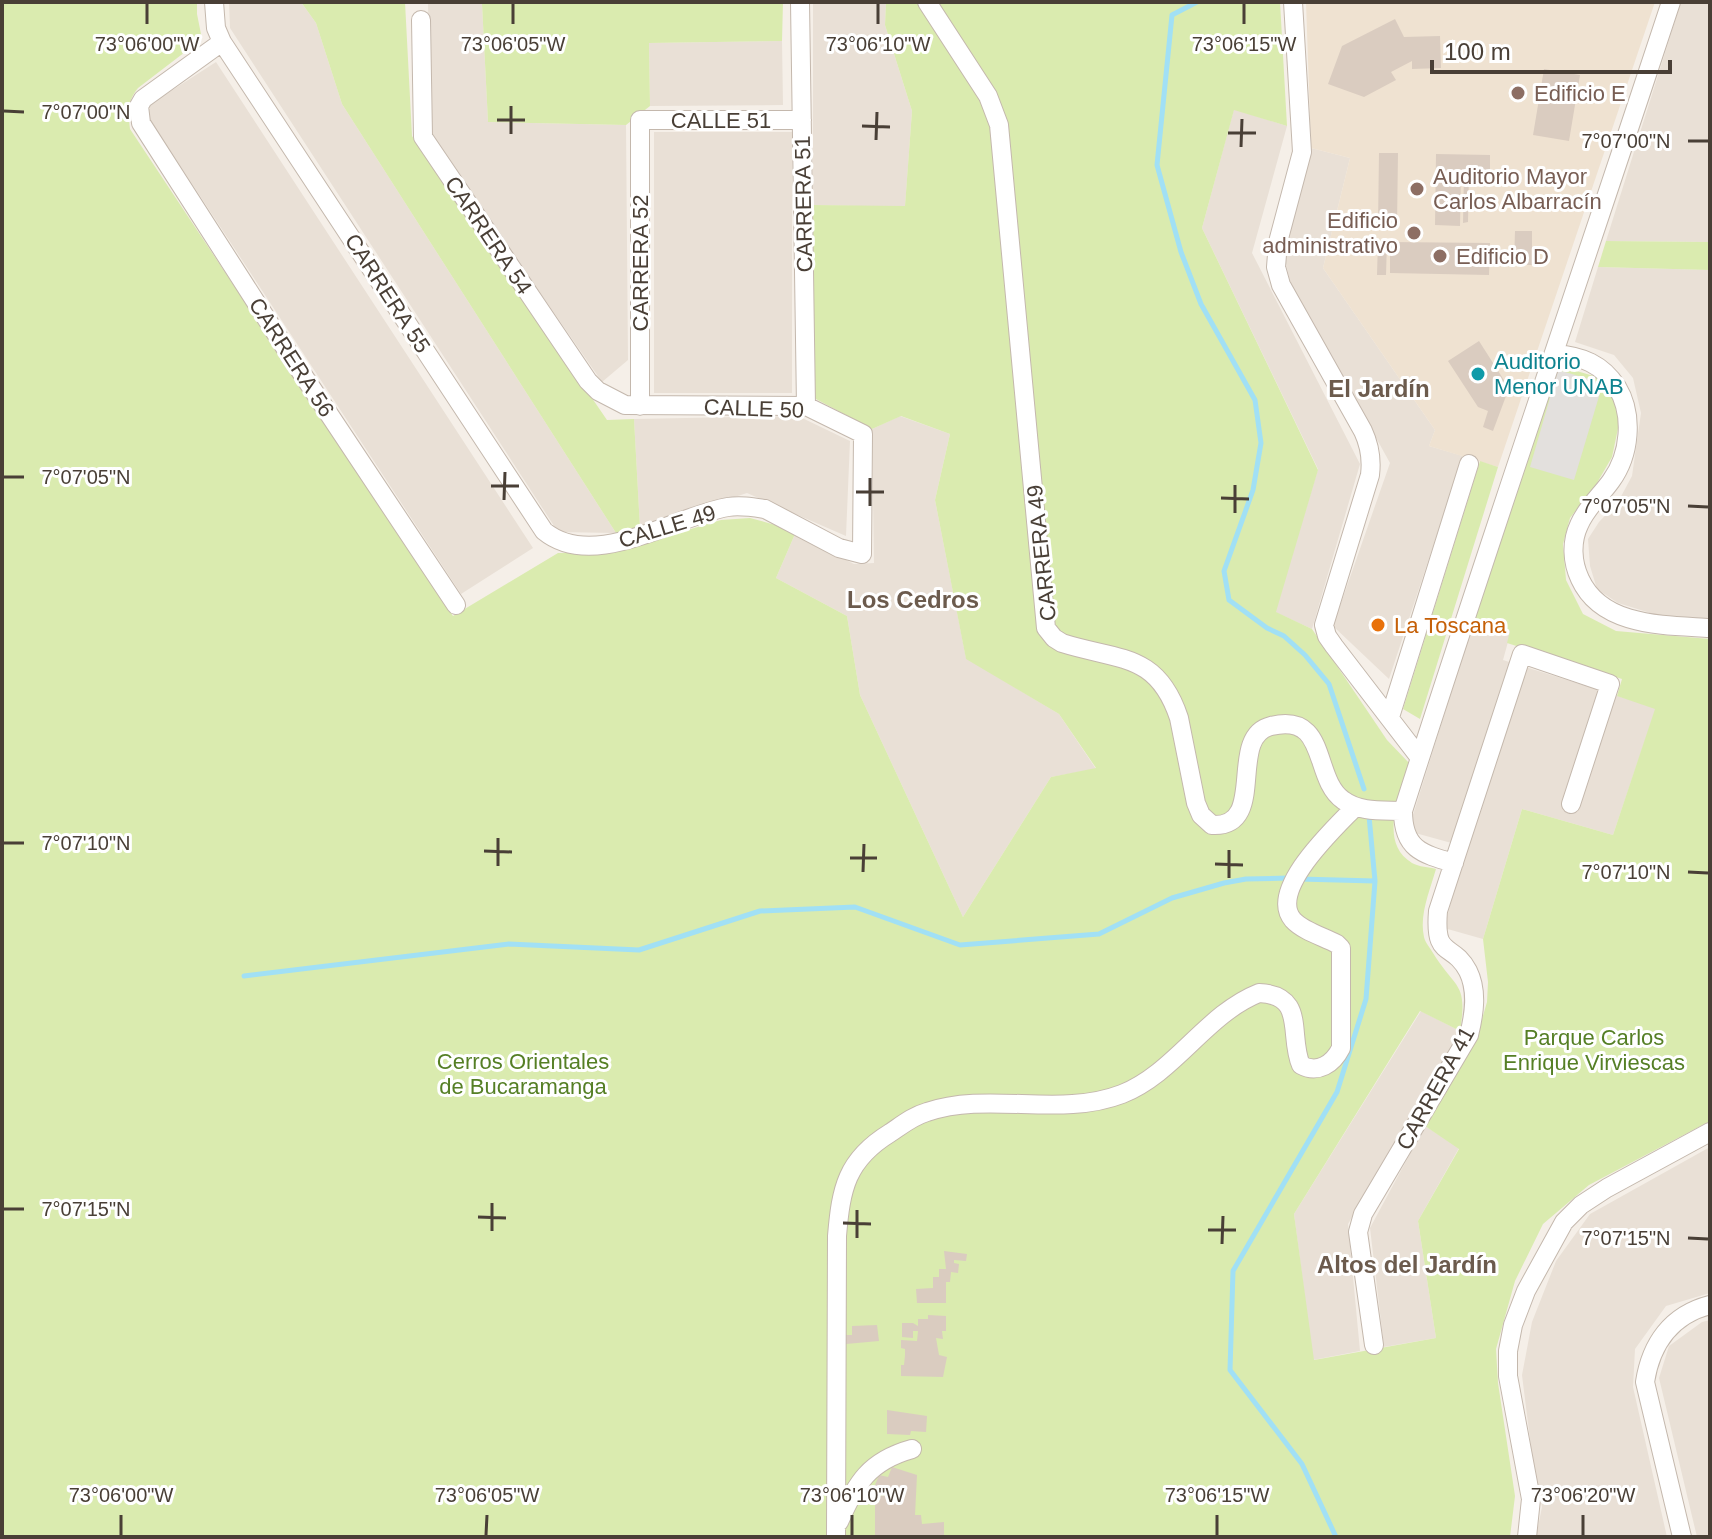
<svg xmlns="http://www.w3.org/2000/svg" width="1712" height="1539" viewBox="0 0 1712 1539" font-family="Helvetica,sans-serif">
<rect width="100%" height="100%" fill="#f5efe8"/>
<path fill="#e9e0d6" d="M229 2H301L316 23 342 104 616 533 558 532 230 28Z
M813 2H886L885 25 912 111 905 207 813 205Z
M1681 2H1710V242L1606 241Z
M428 3 482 4 488 122 626 125 628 360 602 382 430 134Z
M782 41 783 105 650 106 649 43Z
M216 62 533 548 461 594 143 109Z
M1234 109 1287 126 1252 253 1360 464 1312 629 1275 612 1318 469 1202 228Z
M654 132H792V393H654Z
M1311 148 1350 158 1323 268 1435 430 1429 446 1463 456 1389 679 1333 626 1390 463 1290 282 1285 259 1287 238Z
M1598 267 1710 270V619L1660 616 1618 603 1597 589 1590 566 1588 539 1599 522 1618 502 1632 476 1641 413 1633 378 1614 355 1575 342Z
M798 416 850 441 846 536 747 493 640 528 634 419Z
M900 416 950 434 935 500 966 658 1059 714 1096 769 1051 777 963 917 860 695 847 616 776 578 795 534 854 564 874 563 872 429Z
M1474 619 1511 631 1503 660 1656 708 1613 835 1522 809 1483 939 1444 928 1466 847 1408 831Z
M1421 1011 1460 1031 1348 1224 1360 1351 1313 1360 1294 1214Z
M1425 1126 1459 1148 1418 1221 1436 1338 1384 1347 1370 1228Z
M1710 1147V1293L1666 1306 1635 1349 1633 1387 1667 1537H1536L1542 1507 1532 1455 1522 1375 1532 1322 1556 1261 1590 1214Z
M1710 1320V1537H1697L1659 1378 1669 1346 1702 1322Z"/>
<path fill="#efe2d1" d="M1306 2H1655L1498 467 1429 446 1435 430 1323 268 1350 158 1311 148Z"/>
<path fill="#daebaf" d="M2 2H197V14L202 39 138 88C127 102 128 112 130 129L453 616 558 553H601L624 549 721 520 750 518 779 526 795 534 776 578 847 616 860 695 963 917 1051 777 1096 768 1059 714 966 659 935 500 950 434 901 416 872 429 814 398 813 205 905 206 912 111 885 25 886 2H1280L1287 126 1234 110 1202 228 1318 470 1276 612 1312 629 1387 740 1410 764C1401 793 1377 842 1412 863 1419 867 1429 867 1436 869 1430 890 1419 915 1424 937 1425 942 1430 948 1433 953 1456 990 1468 982 1460 1031L1420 1011 1294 1214 1314 1360 1436 1338 1418 1221 1459 1149 1425 1126 1478 1033 1487 1002 1488 982 1483 939 1522 809 1613 835 1655 709 1617 696 1622 679 1507 643 1510 631 1474 619 1556 365 1604 379 1612 389 1620 419 1612 457 1597 483 1570 518 1563 544 1566 580 1583 614 1616 631 1710 639V1121L1589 1185 1543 1224 1515 1281 1496 1349 1498 1383 1515 1496 1510 1537H2Z
M301 2H405L412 136 607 420 634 419 640 528 616 533 342 104 316 23Z
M410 2H783L782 41 649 43 650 106 626 125 488 122 482 4Z
M1606 241 1710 242V270L1598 267Z
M1480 461 1498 467 1420 719 1403 709Z"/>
<path fill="#e3e0dd" d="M1558 370 1603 383 1574 480 1530 467Z"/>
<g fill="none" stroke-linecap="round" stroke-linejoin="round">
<path stroke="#a1e0f5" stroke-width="5" d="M1197 2 1172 15 1157 165 1181 252 1201 304 1255 400 1261 443 1253 490 1224 571 1229 600 1267 628 1284 636 1305 655 1329 684 1364 789
M1299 879 1375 881
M244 976 509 944 639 950 760 911 855 907 960 945 1099 934 1172 898 1224 883 1246 879 1289 878
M1336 1537 1302 1464 1230 1370 1233 1271 1337 1092 1366 999 1375 881 1369 816"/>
</g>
<path fill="#daccc0" d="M1395 19 1404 37 1440 36 1441 68 1412 69V61L1391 72 1396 80 1364 97 1328 84 1342 46Z
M1544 69 1580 75 1569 141 1533 135Z
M1379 153H1398L1397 225H1378Z
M1436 154 1490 155V174L1469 173 1468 222 1463 223 1464 173H1461L1460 226 1435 225Z
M1515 231H1532V265H1514Z
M1378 241 1387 242 1386 275H1377Z
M1390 242 1490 243 1489 275 1390 273Z
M1479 341 1509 388 1493 431 1483 427 1488 411 1478 407 1448 361Z
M944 1251 967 1254 966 1261 954 1260V1263L959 1264 958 1273 951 1272 950 1282H946V1303H917L916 1289 933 1288V1277H939V1269H946Z
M928 1315 946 1316V1331H942L943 1339 936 1338 939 1355 947 1357 943 1377 901 1376V1365H904L905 1355V1349L901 1348V1340L917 1341 918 1331H913V1338L902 1337V1323H913L918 1326V1319H928Z
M877 1325 879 1341 846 1344V1335H852V1326Z
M887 1410 927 1416 926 1432 911 1431 910 1435 887 1434Z
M892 1467 917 1475 915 1515H921L922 1524 944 1522V1537H875V1496L896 1495 881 1490 877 1496 872 1493 879 1475 888 1477Z"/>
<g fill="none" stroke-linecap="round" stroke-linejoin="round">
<g stroke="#c4b8ad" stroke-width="20">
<path id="minor" d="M214 2 216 28 222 42 544 531C594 572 674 516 728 507 740 505 752 507 765 509L839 548 862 554 863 434 806 406 625 405 598 391 588 381 423 137 421 20
M800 2 806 406
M927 2 988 96 999 125 1046 628 1054 638 1062 643C1119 661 1157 652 1179 718L1196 803 1201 815 1212 825C1269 828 1226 737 1271 726 1329 712 1312 778 1343 800 1360 813 1384 810 1403 811
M1293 2 1302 152 1278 242 1276 267 1281 285 1363 431C1370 446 1372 459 1370 475L1324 625 1327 636 1334 646 1420 758
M222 42 143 99 139 106 141 123 291 357 456 605
M1555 354C1582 356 1602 364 1617 387 1634 415 1630 455 1611 481 1601 495 1586 508 1579 525 1571 542 1572 562 1580 579 1602 627 1664 625 1710 628
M640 406V120H802
M1390 717 1469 464
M1454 863C1422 854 1403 849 1403 811 1489 541 1582 272 1671 2
M1374 1345 1358 1232 1363 1214 1469 1035C1474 1015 1478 991 1468 971 1452 941 1434 960 1438 911L1522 654 1610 684 1571 804
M839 1522C856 1483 869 1461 912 1449
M836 1537 837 1236C841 1189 846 1160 890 1133 902 1125 913 1116 927 1112 989 1091 1060 1118 1122 1094 1175 1073 1206 1014 1259 993 1307 995 1288 1036 1301 1065 1318 1074 1333 1064 1341 1048V948L1337 944C1324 937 1303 931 1293 920 1267 890 1336 827 1355 807
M1527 1537 1531 1499 1508 1376V1351L1513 1325 1526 1291 1564 1222 1581 1205 1607 1188 1710 1132
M1682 1537 1645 1382C1651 1344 1671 1315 1710 1305"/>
</g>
<use href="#minor" stroke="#fff" stroke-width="18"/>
</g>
<path fill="none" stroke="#493f36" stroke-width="3" d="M147 24V4M513 24V4M878 24V4M1244 24V4M4 111 24 112M497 120H525M862 126 890 127M1228 133H1256M511 134V106M876 140 877 112M1688 141H1708M1241 147 1242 119M4 477H24M491 486H519M856 492H884M1221 498 1249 499M504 500 505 472M870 506V478M1688 506 1708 507M1235 513V485M4 843H24M484 851 512 852M850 858H877M1215 864 1243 865M498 866V838M863 872 864 844M1688 872 1708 873M1229 878V850M4 1209H24M478 1217 506 1218M843 1223 871 1224M1208 1230H1236M492 1231V1203M857 1238V1210M1688 1238 1708 1239M1222 1244 1223 1216M121 1535V1515M486 1535 487 1515M852 1535V1515M1217 1535V1515M1583 1535V1515"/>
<g fill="#8d6e63" stroke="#fff" stroke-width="3">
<circle cx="1518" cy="93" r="8"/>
<circle cx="1417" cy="189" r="8"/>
<circle cx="1414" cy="233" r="8"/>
<circle cx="1440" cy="256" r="8"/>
</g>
<circle fill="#0f9aa8" stroke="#fff" stroke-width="3" cx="1478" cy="374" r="8"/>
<circle fill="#e8710a" stroke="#fff" stroke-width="3" cx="1378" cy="625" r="8"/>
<g text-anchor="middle" stroke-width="6" stroke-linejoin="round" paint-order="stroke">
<g font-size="22" fill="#785e54" stroke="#fff" text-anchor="start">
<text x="1534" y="101">Edificio E</text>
<text x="1433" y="184">Auditorio Mayor<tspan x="1433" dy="25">Carlos Albarracín</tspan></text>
<text x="1398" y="228" text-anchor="end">Edificio<tspan x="1398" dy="25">administrativo</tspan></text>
<text x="1456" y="264">Edificio D</text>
</g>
<g font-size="22" fill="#493f36" stroke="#fff">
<text x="721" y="128">CALLE 51</text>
<text transform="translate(803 204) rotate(-91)" y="8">CARRERA 51</text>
<text transform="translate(489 235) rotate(56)" y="8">CARRERA 54</text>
<text transform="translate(640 263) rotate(-90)" y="8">CARRERA 52</text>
<text transform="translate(388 293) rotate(57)" y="8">CARRERA 55</text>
<text transform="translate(292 357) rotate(57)" y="8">CARRERA 56</text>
<text transform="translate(754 408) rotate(2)" y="8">CALLE 50</text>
<text transform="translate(667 526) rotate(-17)" y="8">CALLE 49</text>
<text transform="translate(1041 553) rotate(-96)" y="8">CARRERA 49</text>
<text transform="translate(1435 1088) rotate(-61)" y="8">CARRERA 41</text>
</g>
<g font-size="22" fill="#0d838f" stroke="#fff" text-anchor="start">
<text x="1494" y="369">Auditorio<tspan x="1494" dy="25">Menor UNAB</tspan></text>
</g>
<g font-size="22" fill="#c56008" stroke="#fff" text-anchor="start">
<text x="1394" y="633">La Toscana</text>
</g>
<g font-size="22" fill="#557f25" stroke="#fff">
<text x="1594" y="1045">Parque Carlos<tspan x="1594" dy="25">Enrique Virviescas</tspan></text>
<text x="523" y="1069">Cerros Orientales<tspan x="523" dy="25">de Bucaramanga</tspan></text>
</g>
<g font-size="24" font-weight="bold" fill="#6c5b4d" stroke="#fff">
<text x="1379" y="397">El Jardín</text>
<text x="913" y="608">Los Cedros</text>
<text x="1407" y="1273">Altos del Jardín</text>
</g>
</g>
<g font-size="20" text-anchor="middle" fill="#493f36" stroke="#fff" stroke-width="6" stroke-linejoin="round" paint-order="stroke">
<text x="147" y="51">73°06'00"W</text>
<text x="513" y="51">73°06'05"W</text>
<text x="878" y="51">73°06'10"W</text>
<text x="1244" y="51">73°06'15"W</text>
<text x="86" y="119">7°07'00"N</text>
<text x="1626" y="148">7°07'00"N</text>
<text x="86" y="484">7°07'05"N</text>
<text x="1626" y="513">7°07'05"N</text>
<text x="86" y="850">7°07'10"N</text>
<text x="1626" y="879">7°07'10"N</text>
<text x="86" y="1216">7°07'15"N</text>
<text x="1626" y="1245">7°07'15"N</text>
<text x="121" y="1502">73°06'00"W</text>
<text x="487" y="1502">73°06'05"W</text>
<text x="852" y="1502">73°06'10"W</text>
<text x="1217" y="1502">73°06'15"W</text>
<text x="1583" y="1502">73°06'20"W</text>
</g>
<rect width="1712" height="1539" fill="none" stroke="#493f36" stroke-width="8"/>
<path d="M1432 60v12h238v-12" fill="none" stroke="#493f36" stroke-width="4"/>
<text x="1444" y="60" font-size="24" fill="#493f36" stroke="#ffffff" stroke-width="6" paint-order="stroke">100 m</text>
</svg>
